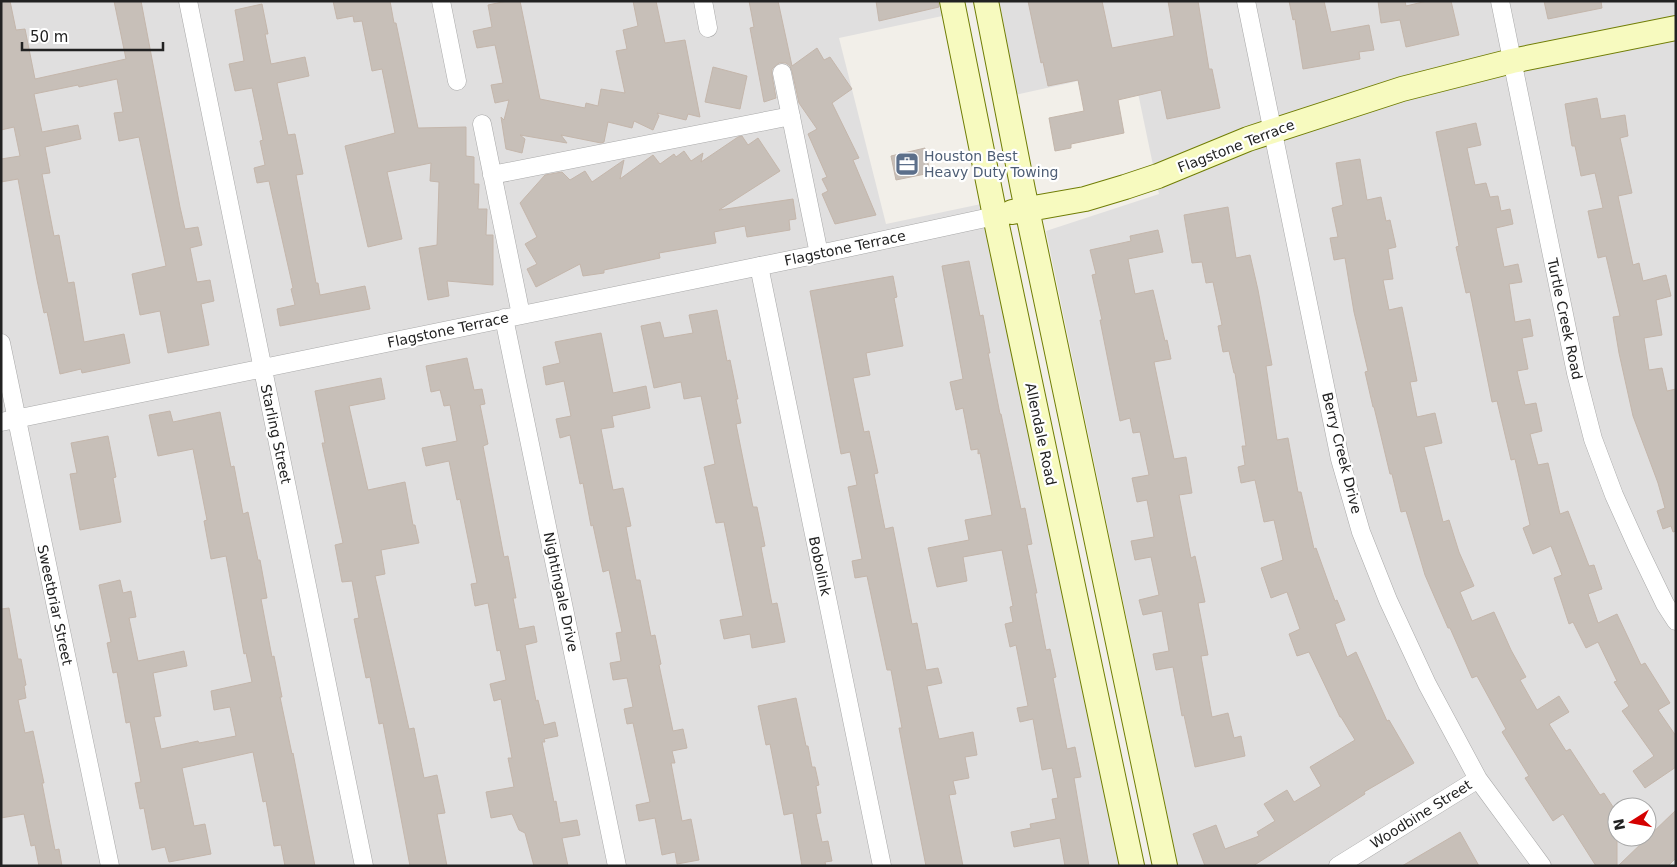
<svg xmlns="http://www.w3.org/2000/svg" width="1677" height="867" viewBox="0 0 1677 867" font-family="'DejaVu Sans',sans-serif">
<rect width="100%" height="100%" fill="#f2efe9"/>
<path fill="#e0dfdf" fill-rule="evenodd" d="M1 1H944L947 15 839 38 886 224 986 203 1120 866H1Z
M996 1H1676V866H1178L1046 231 1159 194 1133 69 1015 95ZM1617 807H1647V837H1617Z"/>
<path fill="#c7bfb8" stroke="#c4b6ab" d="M1 1H10L16 30 25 29 35 79 126 59 114 1H141L180 207 185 229 198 227 202 245 190 248 197 282 210 280 214 301 201 304 209 345 168 353 160 311 140 315 132 274 166 266 139 137 119 141 114 113 123 112 117 79 79 87 78 85 34 94 42 132 78 125 81 139 45 147 50 173 42 174 54 236 59 235 68 283 74 282 84 342 124 334 130 363 82 373 81 369 60 374 47 312 44 313 37 280 18 179 1 182V159L20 156 14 127 1 130Z
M333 1H390L394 23H396L418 128 466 127V156L474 157V184H479L478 209H487L486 235H493V285L447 281 449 296 428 300 419 248 437 245 439 182 430 181 431 163 387 172 402 239 368 247 345 146 395 133 382 69 372 71 362 21 354 22 353 16 337 19Z
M507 1H520L540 99 585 108 586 103 598 106 601 89 625 93 616 51 627 49 623 30 638 26 633 1H656L665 43 685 40 700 117 688 114 686 120 657 113 659 116 653 130 634 121 632 128 608 122 604 142 601 143 561 135 567 143 520 135 525 139 522 153 506 149 501 117 504 120 509 100 495 103 491 85 503 83 495 45 477 48 473 31 492 27 488 5Z
M749 1H778L792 66 817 48 824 60 830 57 852 89 832 103 859 158 853 160 876 215 835 224 822 194 828 191 822 179 827 177 808 134 817 129 799 103 792 71 790 66 786 63H779L772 69V75L776 98 764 102 750 28 754 27Z
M876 1H938L939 7 879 21Z
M1028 1H1102L1112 48 1174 36 1168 1H1198L1209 69H1212L1220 108 1167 119 1161 90 1118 100 1124 133 1071 144V148L1055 151 1049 118 1084 111 1078 80 1048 86 1043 62 1041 63Z
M1289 1H1324L1331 32 1369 25 1374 50 1359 52 1360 59 1303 69 1295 19 1293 20Z
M1378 1H1405L1406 6 1427 1H1451L1459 35 1406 47 1400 20 1381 23Z
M1544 1H1601L1602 8 1548 19Z
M262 4 268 34H265L271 64 305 57 309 76 277 83 288 135 295 134 303 174 296 175 316 283H318L320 295 365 286 370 309 280 326 277 309 295 305 291 289 293 288 269 181 257 183 254 168 265 165 260 141 263 140 252 88 235 91 229 64 244 61 235 10Z
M713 67 747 76 740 109 705 102Z
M1597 98 1601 119 1625 115 1628 136 1620 138 1632 193 1618 196 1633 265 1639 263 1643 281 1666 275 1671 296 1656 300 1662 335 1644 338 1649 370 1662 368 1667 391 1676 389V531L1673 532 1671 526 1663 529 1657 511 1665 508 1658 483 1633 416 1619 353 1613 317 1620 316 1606 256 1598 258 1588 211 1603 208 1595 173 1581 176 1575 146H1572L1565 104Z
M1476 123 1481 145 1467 148 1475 185 1486 183 1490 197 1498 196 1501 211 1510 209 1513 224 1496 228 1504 267 1518 264 1522 282 1509 284 1515 322 1530 319 1533 336 1522 338 1528 369 1517 371 1525 405 1536 403 1542 431 1530 434 1538 465 1548 463 1560 514 1568 511 1589 566 1594 565 1602 589 1588 594 1598 623 1617 614 1641 665 1645 663 1670 703 1658 710 1676 736V767L1645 788 1633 771 1654 756 1622 711 1629 706 1614 682 1617 681 1598 642 1586 648 1573 622 1569 624 1554 578 1562 575 1551 546 1533 554 1523 528 1530 525 1515 459 1511 460 1497 401 1492 402 1470 292 1466 293 1456 247 1459 246 1436 132Z
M742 136 748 145 758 138 780 171 719 210 793 199 796 219 789 220 790 230 747 237 745 226 714 232 716 243 659 253 660 258 604 270V273L583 276 580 264 536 287 527 269 537 264 525 244 537 237 520 203 545 175 562 172 570 180 585 171 592 182 624 160 620 179 653 155 660 164 674 154 676 157 684 151 691 161 703 153 701 162 738 137Z
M925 148 930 173 896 180 891 156Z
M1360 159 1367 200 1381 197 1386 221 1390 220 1396 247 1388 249 1393 279 1383 280 1389 310 1402 307 1417 381 1410 382 1417 417 1435 413 1442 443 1424 447 1443 522 1449 520 1459 552 1474 586 1460 592 1472 621 1494 612 1511 650 1526 677 1520 680 1537 710 1559 696 1569 712 1549 724 1566 751 1570 749 1600 795 1604 793 1617 813V866H1596L1563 814 1553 821 1525 778 1529 776 1502 732 1506 729 1477 676 1472 678 1450 628H1448L1425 575 1406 511 1401 512 1392 474H1390L1374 407H1373L1365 372 1368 371 1354 312 1345 258 1334 260 1330 238 1338 237 1332 208 1343 205 1336 163Z
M1228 207 1236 258 1250 255 1258 290 1272 365 1266 366 1277 440 1288 438 1298 492H1301L1314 549 1316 548 1335 601 1337 600 1345 620 1335 624 1347 657 1356 652 1387 721 1389 720 1414 763 1364 792 1365 794 1253 866H1205L1193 834 1216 825 1225 849 1259 836 1257 832 1275 821 1264 804 1287 790 1294 802 1321 786 1310 767 1355 740 1341 717H1340L1309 652 1297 656 1289 634 1300 629 1287 592 1271 598 1261 568 1283 560 1274 520 1264 522 1255 480 1241 483 1238 467 1245 465 1242 446H1246L1235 373H1234L1229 351 1223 352 1218 326 1222 325 1213 282 1206 283 1202 262 1192 263 1184 215Z
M1158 230 1163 252 1128 259 1135 294 1153 290 1165 341 1167 340 1171 359 1154 362 1174 459 1186 457 1192 493 1179 495 1191 558 1195 556 1205 602 1198 603 1208 655 1201 656 1212 717 1228 713 1234 738 1241 736 1245 756 1195 767 1184 715 1182 716 1173 667 1156 670 1153 654 1169 651 1162 611 1143 615 1139 600 1159 595 1151 557 1135 560 1131 541 1154 537 1147 500 1137 502 1132 478 1149 475 1140 432 1133 433 1130 418 1120 421 1100 320H1102L1092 275 1096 274 1090 250 1131 241 1130 236Z
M969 261 980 316 983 315 990 353H988L1000 414H1001L1021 509 1025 508 1032 544 1027 545 1037 593H1035L1046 650 1050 649 1056 677 1053 678 1067 749 1075 747 1081 777 1074 778 1089 866H1065L1060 838 1014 847 1011 832 1031 828 1030 824 1056 819 1052 799 1058 798 1052 768 1042 770 1033 719 1020 722 1017 708 1028 706 1016 645 1010 647 1005 624 1013 622 1010 607 1013 606 1002 550 963 557 967 581 937 587 928 548 969 540 965 520 992 515 980 453 978 454V449L971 450 963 408 956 410 950 382 963 379 942 266Z
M893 276 897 297 894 298 903 346 866 353 870 375 853 378 864 432 869 431 878 473 874 474 885 529 893 527 912 624 917 623 926 670 938 668 942 683 927 686 939 739 973 732 977 755 965 757 969 778 953 781 956 794 949 795 963 866H926L908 775 899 728H902L891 670H887L867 576 855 578 852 561 862 559 848 487 857 485 850 452 841 454 810 291Z
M717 310 727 361 730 360 738 399H736L741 423 736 424 743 459 753 507H757L765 546 761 547 772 604 777 603 785 642 752 648 750 634 724 639 720 620 743 616 724 522 716 523 704 467 715 464 701 396 684 399 681 382 654 388 641 326 660 322 664 338 693 333 689 315Z
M601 333 613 393 646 386 650 408 612 416 614 427 601 429 613 490 623 488 631 526 626 527 636 580H640L651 636 655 635 661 664 659 665 673 731 683 729 687 748 672 751 675 763H671L682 821 691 819 699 860 677 864 675 852 662 855 655 818 639 821 636 805 650 802 633 723 627 724 624 709 633 707 627 678 613 680 610 663 621 661 616 633 622 632 609 570 603 572 593 525 591 526 583 483 580 484 570 435 560 438 556 419 571 416 564 381 546 385 543 367 560 363 555 342Z
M467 358 474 390 482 389 485 404 480 405 488 444 483 446 504 557 508 556 516 598H513L519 629 534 626 537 642 525 645 536 701 538 700 544 725 555 722 558 736 544 739 545 742H542L554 802 556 801 560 823 577 820 580 835 562 838 568 866H534L525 833 519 830 512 814 491 818 486 792 514 787 508 758H512L501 699 494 701 490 684 506 680 500 650 497 651 488 603 475 606 471 584 477 583 460 499 457 500 449 461 426 466 422 448 457 441 450 405 444 406 440 390 431 392 426 366Z
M381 378 385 399 349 406 368 490 405 482 413 525H415L419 543 381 550 385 574 375 576 409 729 414 728 424 778 437 775 445 813 437 814 447 866H410L383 723 379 724 370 677 366 678 354 619 359 618 352 581 342 582 335 545 343 543 322 443H325L315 391Z
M170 411 173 422 220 412 231 467 234 466 243 514 248 512 258 560H260L267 598 261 599 272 657 274 656 282 697H280L292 754 293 753 315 866H285L281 845 274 846 266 801 263 802 253 752 182 768 194 826 205 824 211 854 169 862 165 847 152 850 144 808 140 809 135 783 141 782 130 722 126 723 117 672 113 673 107 643 111 642 99 585 120 580 123 593 131 591 136 617 129 618 138 661 184 651 187 666 153 673 161 716 154 717 161 749 198 741 199 743 236 736 230 707 214 710 211 691 252 682 246 653 244 654 226 556 211 559 204 521 207 520 193 449 158 456 149 415Z
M108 436 116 477 113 478 121 522 80 530 70 474 77 473 71 443Z
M9 608 18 659H21L26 685 24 686 26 698 18 700 25 733 33 731 44 783H42L55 850 59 849 62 866H39L35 845 31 846 24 814 1 818V609Z
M796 698 806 746H808L812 767H815L819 785 816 786 821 813 816 814 822 842 828 841 832 861 825 862 826 866H802L793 813 784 815 770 744 766 745 758 706Z
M1676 810V858L1668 866H1618Z
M1460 832 1479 866H1402Z"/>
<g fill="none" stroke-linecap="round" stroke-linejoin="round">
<g stroke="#a9a9a9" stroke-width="19">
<path id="street" d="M188 1 364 866
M441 1 457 81
M703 1 708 28
M1246 1 1340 459 1361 532 1388 600 1427 684 1478 779 1542 866
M1500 1 1576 373 1593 439 1614 495 1637 546 1665 604 1676 621
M782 73 819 254
M482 124 521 315
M492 175 791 116
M759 266 882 866
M504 318 617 866
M1 343 110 866
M1 422 819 254 995 216
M1338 866 1478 779"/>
</g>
<g stroke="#707d05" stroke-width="26">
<path id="secondary" d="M952 1 995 216 1132 866
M986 1 1023 190 1165 866
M1012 212 1085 199 1125 187 1158 176 1248 139 1402 89 1512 61 1676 28"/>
</g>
<use href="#street" stroke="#fff" stroke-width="18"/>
<use href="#secondary" stroke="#f7fabf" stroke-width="24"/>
</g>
<defs>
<g id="office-square" transform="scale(1.25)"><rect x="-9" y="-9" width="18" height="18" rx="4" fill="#5c6f8a" stroke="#fff"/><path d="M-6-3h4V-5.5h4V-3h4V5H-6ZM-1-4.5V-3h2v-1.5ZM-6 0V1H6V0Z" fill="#fff"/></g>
</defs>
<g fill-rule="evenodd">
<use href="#office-square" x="907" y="164"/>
</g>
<g text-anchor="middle" stroke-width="4.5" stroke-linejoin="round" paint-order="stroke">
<g font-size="14" fill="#222" stroke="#fff">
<text transform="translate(1236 146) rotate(-21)" y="5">Flagstone Terrace</text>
<text transform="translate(845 248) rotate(-12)" y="5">Flagstone Terrace</text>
<text transform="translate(1565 319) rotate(78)" y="5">Turtle Creek Road</text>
<text transform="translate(448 330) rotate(-12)" y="5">Flagstone Terrace</text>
<text transform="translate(276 434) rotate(78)" y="5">Starling Street</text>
<text transform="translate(1041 434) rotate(78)" y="5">Allendale Road</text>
<text transform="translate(1342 453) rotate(76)" y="5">Berry Creek Drive</text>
<text transform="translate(820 566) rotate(78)" y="5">Bobolink</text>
<text transform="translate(561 592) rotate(78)" y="5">Nightingale Drive</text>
<text transform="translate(55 605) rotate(78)" y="5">Sweetbriar Street</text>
<text transform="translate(1421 814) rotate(-32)" y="5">Woodbine Street</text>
</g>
<g font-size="14" fill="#4e5e75" stroke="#fff" text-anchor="start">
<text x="924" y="161">Houston Best<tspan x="924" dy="16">Heavy Duty Towing</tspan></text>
</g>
</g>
<rect width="1677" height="867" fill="none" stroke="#222222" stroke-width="5"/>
<g transform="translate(1632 822) rotate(259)"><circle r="24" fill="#ffffff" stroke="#a7a7a7"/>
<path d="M0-4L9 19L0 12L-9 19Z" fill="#d40000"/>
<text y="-8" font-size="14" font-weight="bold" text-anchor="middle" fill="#222222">N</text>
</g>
<path d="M22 42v8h141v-8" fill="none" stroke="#222222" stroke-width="2.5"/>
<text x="30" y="42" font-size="15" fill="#222222" stroke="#ffffff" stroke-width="4" paint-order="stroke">50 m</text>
</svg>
